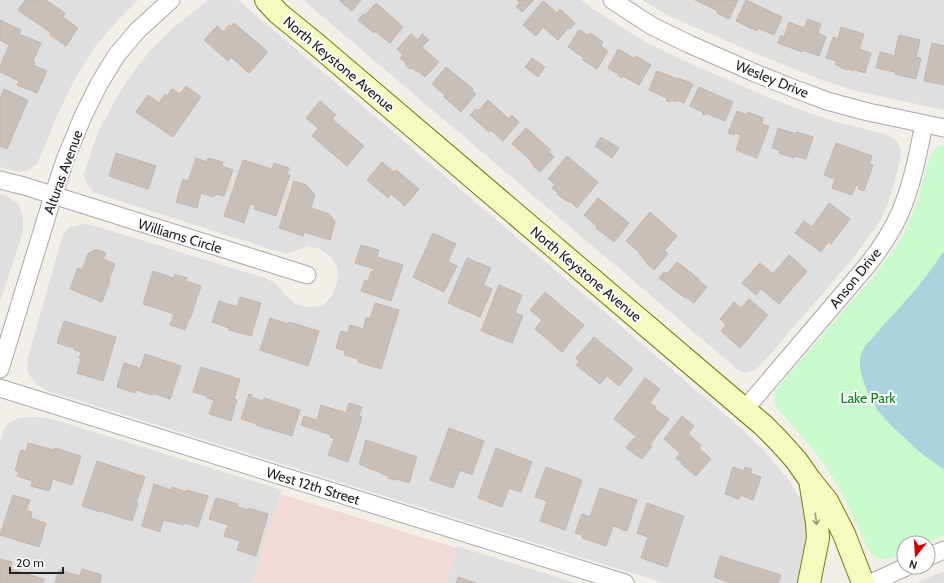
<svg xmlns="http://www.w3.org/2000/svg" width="944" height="583" viewBox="0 0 944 583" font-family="Cabin,sans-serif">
<rect width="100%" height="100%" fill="#f2efe9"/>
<path fill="#e0dfdf" d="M0 0H138L117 21 94 48 74 81 57 116 37 164 27 171 18 172 0 167Z
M208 0H238L743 430 765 451 789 481 807 509 813 527 803 583H664L48 391 36 384 28 373 27 361 63 234 70 227 84 224 95 226 268 279 277 285 285 295 295 304 309 307 322 306 331 297 336 287 338 276 337 266 330 256 320 249 308 246 287 254 276 251 95 193 88 186 84 175 87 164 98 132 114 102 131 75 149 52 173 28Z
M303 0H581L592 8 645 42 678 58 772 99 804 111 833 121 885 134 893 138 899 144 901 152 900 160 891 195 885 211 876 227 854 257 760 366 753 371 747 373 742 372 736 368Z
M642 0H944V110L856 91 822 80 757 54 685 23 662 12Z
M0 194 4 195 19 204 23 218V232L0 302Z
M33 417 52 419 282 490 252 583H0V441L3 431 9 423 19 418Z
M457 546 576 583H446Z
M944 571V583H916Z"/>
<path fill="#f2dad9" d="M281 494 457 548 446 583H252Z"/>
<path fill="#c8facc" d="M944 145V535L925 543H904V552C890 558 881 565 869 551 856 523 844 493 826 467 812 446 793 427 777 408 772 397 774 391 782 382L872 278 895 248 904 233 918 200 930 156 937 147Z"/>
<path fill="#aad3df" d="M944 251V469C930 461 917 450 906 439 897 431 887 422 880 413 870 399 853 367 863 350 866 344 872 339 876 334 887 321 898 309 909 297 922 283 933 267 944 251Z"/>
<path fill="#c7bfb8" stroke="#c4b6ab" d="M25 0H46L65 13 63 17 78 28 66 46 50 35 51 33 18 10Z
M340 0H361L352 11 340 1Z
M517 0H534L522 12 516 7 520 2Z
M695 0H738L729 19 717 13 718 11Z
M746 0 782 17 774 35 758 28 757 31 736 21Z
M543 1 557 13 560 9 575 23 570 29 568 28 558 40 543 27 536 36 523 25Z
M376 3 399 23V24L403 27 390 43 375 31 374 33 358 20 363 14 365 15Z
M808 19 821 24 818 33 826 37 819 56 803 50 802 52 778 43 781 35 784 37 789 22 804 28Z
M0 20 21 30 19 34 41 43 33 61 35 62 33 65 47 71 37 93 17 85 19 81 0 72V67L9 45 0 40Z
M234 23 268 52 249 73 231 57 228 61 204 40 217 26 223 32 229 25 231 26Z
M841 27 864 34 859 49 871 53 865 73 855 70 854 71 848 69V70L841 68V67L835 64 836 61 826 58 833 37 838 39Z
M579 30 588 35 590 33 603 42 601 44 602 45 601 46 608 51 597 69 583 60 584 58 568 47Z
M411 34 418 40 422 34 429 40 422 47 439 62 425 77 418 71 417 72 412 68 410 69 405 64 406 63 400 58 403 55 397 49Z
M899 35 920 40 916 57 921 58 916 79 895 74V72L876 68 880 52 896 56 895 52Z
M932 43 944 46V85L924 81Z
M618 49 635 59 636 56 651 65 639 85 623 76 622 78 618 76V74L608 68Z
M532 58 545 67 538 77 525 67Z
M446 67 473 89 472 90 476 94 461 112 444 97 445 95 432 84Z
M657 71 678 79 679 78 693 84 684 103 677 100 676 102 671 100 670 102 666 101 667 98 649 90Z
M186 86 201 97 173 137 136 112 148 95 159 103 165 94 167 96 172 89 180 94Z
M699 87 733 102 725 121 706 113 705 115 702 114 703 112 690 106Z
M4 89 28 100 7 149 0 146V98Z
M488 100 509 119 512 115 519 122 503 141 491 130 489 132 470 115 476 109 478 111Z
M320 101 336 115 332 119 364 146 347 166 312 136 318 128 306 118Z
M737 111 747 115 748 112 763 118 762 124 769 126 757 158 736 150 741 135 735 133 734 135 728 133Z
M526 128 551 150 549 152 554 157 540 172 533 166 534 165 530 162 531 161 526 156 512 144Z
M778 128 796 134 797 132 813 137 806 159 795 156 794 158 779 153 780 150 772 148Z
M601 137 619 148 612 158 595 146Z
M836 143 872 156 869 164 873 165 864 191 858 189 859 186 856 185 852 195 832 188 835 179 824 175Z
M116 153 156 166 148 189 109 176Z
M567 156 598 182 577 208 570 201 569 203 557 194 558 193 552 188 555 184 548 179Z
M196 158 207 162 208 158 223 162 222 166 233 170 224 196 216 194 214 197 201 193 197 208 176 202 183 179 188 181Z
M243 160 272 169 274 163 289 168 287 174 290 175 276 216 254 209 256 206 250 204 244 223 224 216Z
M382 162 394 172 396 170 419 189 405 206 391 194 388 198 367 180Z
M294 181 306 185 315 195 311 208 329 214 335 222 330 240 304 232 303 236 279 228Z
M598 198 629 223 614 242 596 228 597 226 584 215Z
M829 203 850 219 831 244 828 242 821 252 795 233 804 221 812 227Z
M650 212 677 236 666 249 665 248 664 250 668 254 654 270 646 263H647L639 254 640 253 626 241Z
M433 233 456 244 448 261 457 266 444 292 413 277Z
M361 245 379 250 377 257 403 265 391 301 361 291 365 280 368 281 371 271 374 272V269L355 263Z
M94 250H98L106 253 103 259 115 264 109 280 110 281 102 302 70 289 78 268 82 270 88 254Z
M789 255 807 271 779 304 761 289 756 295 742 283 760 263 773 274Z
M467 258 491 268 483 285 492 289 480 317 448 303Z
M677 262 699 279 698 280 707 287 694 303 686 297 685 298 659 278 664 272 667 274Z
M153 271 173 278 175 274 187 278 186 281 201 286 190 319 189 318 185 330 170 325 174 314 143 304Z
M499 285 522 295 515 313 523 316 512 343 481 331Z
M545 292 584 325 562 352 535 329 542 320 530 310Z
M240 297 261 303 251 336 229 330V328L212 322 219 301 237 307Z
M749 299 768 315 740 348 721 331 726 325 720 319 734 302 741 308Z
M375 303 399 310 381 369 358 362 359 359 344 355 345 351 336 348 341 331 348 333 350 325 363 329 366 318 370 319Z
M270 318 288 324 289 322 319 331 308 366 260 350Z
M64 321 116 337 103 381 77 373 81 359 79 358 81 352 74 350V348L57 343Z
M594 337 633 369 619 386 607 376 600 384 576 365 579 361 576 358Z
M145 354 181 366 170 399 153 393 152 395 136 390 135 393 117 387 124 363 137 367V368L140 369Z
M201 367 240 379 234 399 237 400 231 421 209 414 214 400 207 398V396L193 392Z
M645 378 660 389 650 403 656 407 655 409 669 419 650 445 652 446 642 459 626 448 634 438H635L637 437 614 419Z
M249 394 252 395 251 397 263 401 264 398 300 410 292 436 256 425 257 424 241 419Z
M349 403 362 407 359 416 362 417 348 462 328 455 334 439 330 437 331 435 301 425 304 416 317 420 321 405 346 413Z
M682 416 694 426 688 434 701 445 699 448 711 459 696 476 681 464 682 463 676 458 680 453 664 439Z
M449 428 484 441 472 475 460 470 453 488 430 480Z
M366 440 417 457 409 483 396 479V480L388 478V476L359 464Z
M28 443 54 450 55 448 81 456 72 485 53 479 49 491 31 486 32 481 17 476 19 472 15 470 21 450 26 452Z
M496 448 532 462 521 492 509 488 502 507 478 498Z
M97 461 145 477 136 503 138 504 132 521 100 511V512L82 506Z
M546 467 582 480 565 530 540 521 547 501 535 497Z
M733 467 744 471 745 467 752 469 750 473 761 477 753 500 740 495 739 499 725 494Z
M154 484 171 490 172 487 186 492 187 490 208 496 198 527 184 523V525L163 520 160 532 142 526Z
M600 488 637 500 627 531 613 526 606 546 582 538 583 535 575 533 582 514 590 517Z
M13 495 30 500 26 510 32 512 31 518 46 523 39 547 0 535Z
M216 498 238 504 237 507 249 510V508L268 514 256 556 237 550 240 541 224 536 228 525 209 519Z
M647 503 684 516 667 567 641 558 648 537 637 533Z
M720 556 781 575 778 583H731L714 577Z
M0 559 12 562 10 569 44 579 43 583H0Z
M82 569 102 575 100 583H55L59 570 80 576Z
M458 577 476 583H456Z"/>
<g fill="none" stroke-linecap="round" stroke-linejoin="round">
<g stroke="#a9a9a9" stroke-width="19">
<path id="street" d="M612 0 652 26 689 44 755 73 795 89 827 101 868 112 944 128
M0 180 24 186 307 275
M0 369 53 196 65 160 83 116 99 84 116 56 137 31 171 0
M0 388 625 583
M745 409 865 268C879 251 891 233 900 213 912 185 918 154 924 124
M928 557 944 550
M871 583 906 567"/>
</g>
<g stroke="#707d05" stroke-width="24">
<path id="secondary" d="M266 0 278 13 316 44 763 425 778 440 796 460 810 480 827 501 844 534 863 583
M809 583 818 538 817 523 810 480"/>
</g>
<use href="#street" stroke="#fff" stroke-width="17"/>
<use href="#secondary" stroke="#f7fabf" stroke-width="22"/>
</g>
<defs><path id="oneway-shaft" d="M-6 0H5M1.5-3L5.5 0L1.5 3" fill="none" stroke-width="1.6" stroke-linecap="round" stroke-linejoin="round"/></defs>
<use stroke="#979978" href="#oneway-shaft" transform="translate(816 519) rotate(82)"/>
<g text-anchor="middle" stroke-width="4" stroke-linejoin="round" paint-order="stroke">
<g font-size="14" fill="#222" stroke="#fff">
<text transform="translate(339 64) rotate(40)" y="5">North Keystone Avenue</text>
<text transform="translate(772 79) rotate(22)" y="5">Wesley Drive</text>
<text transform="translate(63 172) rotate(-70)" y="5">Alturas Avenue</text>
<text transform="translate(180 236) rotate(17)" y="5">Williams Circle</text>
<text transform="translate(586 274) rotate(40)" y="5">North Keystone Avenue</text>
<text transform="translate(855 278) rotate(-51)" y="5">Anson Drive</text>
<text transform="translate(313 486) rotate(17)" y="5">West 12th Street</text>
</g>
<g font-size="14" fill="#0c8416" stroke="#fff">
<text x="868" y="403">Lake Park</text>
</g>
</g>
<g transform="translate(916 555) rotate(197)"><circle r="19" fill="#ffffff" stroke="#a7a7a7"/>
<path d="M0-3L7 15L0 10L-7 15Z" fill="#d40000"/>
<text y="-6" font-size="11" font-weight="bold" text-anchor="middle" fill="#222222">N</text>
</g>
<path d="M10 567v6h53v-6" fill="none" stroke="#222222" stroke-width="2"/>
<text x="16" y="567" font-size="12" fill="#222222" stroke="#ffffff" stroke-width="3" paint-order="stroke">20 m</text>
</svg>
